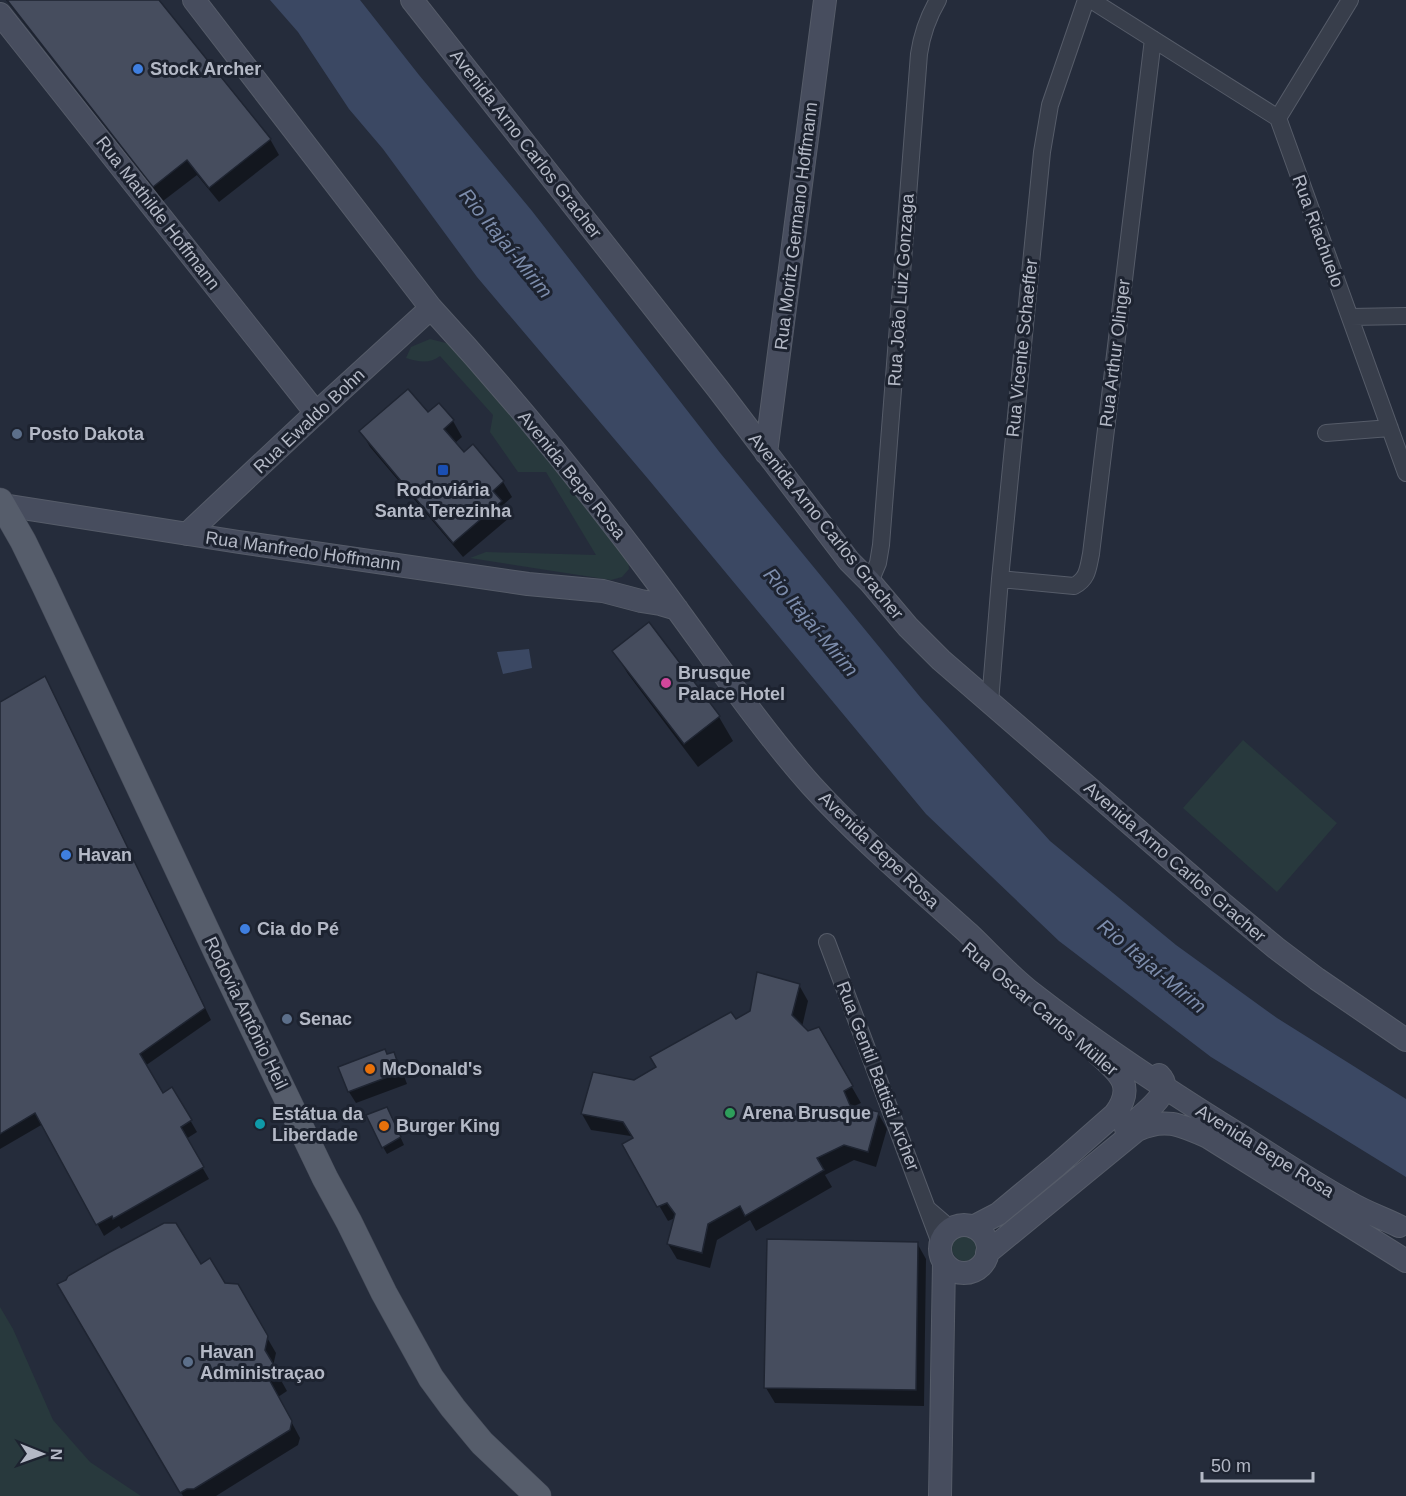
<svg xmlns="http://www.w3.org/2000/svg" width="1406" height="1496" viewBox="0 0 1406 1496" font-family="Helvetica,sans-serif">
<rect width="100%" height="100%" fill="#252c3b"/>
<path fill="#28393d" d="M430 339 450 344 543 448 628 559 629 569 622 577 611 580 470 558 486 552 596 555 546 472H518L490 432 493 415 440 356C430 364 419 362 406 358L411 347Z
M1243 740 1337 823 1277 892 1183 808Z
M952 1248a13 13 0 1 1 26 0a13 13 0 1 1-26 0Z
M0 1307 13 1329 53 1420 90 1462 141 1496H0Z"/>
<path fill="#3b4863" d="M270 0H360L419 75 532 211 721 454 921 698 1050 841 1176 945 1277 1018 1406 1099V1177L1211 1057 1059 941 926 814 649 480 477 277 383 149 349 109 298 32Z
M529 649 532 668 503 674 497 652Z"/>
<path fill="#0007" d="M6 0H157L270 139 279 155 219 202 197 175 163 201Z
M439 405 453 421 462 437 455 443 464 454 503 482 512 497 502 506 509 518 463 557 370 447 361 431 428 415Z
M648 624 719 717 733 741 698 767 628 674 614 651Z
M45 678 211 1020 145 1066 162 1095 172 1089 197 1132 186 1139 209 1179 121 1229 119 1226 104 1236 43 1124 0 1149V704Z
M799 985 808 1001 802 1027 807 1032 818 1028 861 1103 852 1107 878 1113 887 1129 876 1167 854 1160 825 1175 832 1187 756 1231 750 1220 717 1240 710 1268 677 1259 668 1244 675 1218 668 1221 624 1145 637 1137 591 1130 582 1114Z
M393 1053 400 1065 407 1084 356 1103 349 1092Z
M391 1116 404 1145 387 1154 383 1147Z
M917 1243 926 1259 924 1406 775 1403 766 1388Z
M200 1266 224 1285 237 1286 276 1353 273 1366 287 1391 278 1397 300 1438 298 1445 216 1496H183L59 1285Z"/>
<path fill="#464d5e" stroke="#1f2532" stroke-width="1.5" d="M7 0H159L271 139 209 188 187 160 153 187Z
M408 389 428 412 439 403 454 420 444 429 464 452 473 444 504 481 493 491 502 501 453 543 359 431Z
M649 622 720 716 684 744 612 651Z
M45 676 205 1008 140 1054 163 1093 172 1087 192 1120 181 1127 204 1167 113 1219 112 1216 96 1225 35 1113 0 1134V702Z
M757 972 800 984 792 1015 808 1031 819 1027 853 1086 844 1091 850 1105 879 1112 868 1152 844 1145 817 1158 824 1170 745 1216 740 1206 708 1224 702 1253 667 1244 675 1214 667 1203 657 1207 622 1144 633 1138 623 1122 581 1114 593 1072 634 1080 656 1067 650 1057 731 1012 736 1019 750 1011Z
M385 1049 387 1054 394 1052 401 1072 348 1092 338 1067Z
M387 1107 401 1137 382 1148 366 1115Z
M164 1223H176L201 1264 210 1258 225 1283 238 1284 268 1336 265 1350 280 1375 270 1381 292 1421 290 1430 194 1489H187L180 1493 57 1284 66 1280 68 1276 110 1252Z
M767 1239 918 1242 916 1390 764 1388Z"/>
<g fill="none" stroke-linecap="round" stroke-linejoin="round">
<g stroke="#565c69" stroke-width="18">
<path id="street" d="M1091 0 1278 118
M1350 0 1278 118 1406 473
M1350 317 1406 316
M1326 433 1390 428
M1000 579 1074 586C1088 579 1088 568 1091 554L1153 39
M870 582 878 563 881 545 919 54C922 34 928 17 938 0
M990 702 1000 579 1042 152 1050 105 1086 0
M827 942 940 1243
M929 1210 951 1229"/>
</g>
<g stroke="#565c69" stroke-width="24">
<path id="secondary" d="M194 0 431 308C512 396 588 489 659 585 709 652 756 723 811 785 860 839 915 885 969 934 988 952 1007 973 1028 990 1097 1044 1171 1093 1246 1139 1280 1161 1314 1183 1350 1203 1365 1212 1383 1218 1399 1226
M412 0 718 389 849 561 870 582 908 627 941 660 1223 904 1276 948 1317 979 1406 1040
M0 14 316 413
M766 453 825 0
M3 505 239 542 528 584 603 591 641 601 660 604 677 609
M187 534 316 413 431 308
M1126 1129C1136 1120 1162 1101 1164 1088 1165 1082 1162 1078 1159 1075
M940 1249a24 24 0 1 1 48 0a24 24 0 1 1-48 0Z
M973 1227 998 1214 1056 1166 1115 1114C1135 1087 1121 1074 1099 1055
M987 1253 1137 1130C1165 1117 1181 1125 1208 1137L1406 1261
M940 1496 944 1263"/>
</g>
<g stroke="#414754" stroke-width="27">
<path id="primary" d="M0 501 23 541 44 584 217 953 325 1178 349 1222 384 1293 431 1378 453 1408 482 1443 538 1496"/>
</g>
<use href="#street" stroke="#383e4b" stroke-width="16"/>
<use href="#secondary" stroke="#474d5e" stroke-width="22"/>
<use href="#primary" stroke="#565d6b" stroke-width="26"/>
</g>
<g fill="#3f7fe0" stroke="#1d2330" stroke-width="2">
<circle cx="138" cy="69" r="6"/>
<circle cx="66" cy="855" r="6"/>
<circle cx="245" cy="929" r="6"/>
</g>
<g fill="#5c6f8a" stroke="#1d2330" stroke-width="2">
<circle cx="17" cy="434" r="6"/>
<circle cx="287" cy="1019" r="6"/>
<circle cx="188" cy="1362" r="6"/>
</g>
<rect fill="#1a4fb4" stroke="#1d2330" stroke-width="2" x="437" y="464" width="12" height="12" rx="3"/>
<circle fill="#d1479c" stroke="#1d2330" stroke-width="2" cx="666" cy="683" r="6"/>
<g fill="#e8710a" stroke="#1d2330" stroke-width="2">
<circle cx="370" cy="1069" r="6"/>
<circle cx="384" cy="1126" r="6"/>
</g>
<circle fill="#2e9e5b" stroke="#1d2330" stroke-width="2" cx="730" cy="1113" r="6"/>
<circle fill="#0f9aa8" stroke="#1d2330" stroke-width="2" cx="260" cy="1124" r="6"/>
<g text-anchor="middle" stroke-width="6" stroke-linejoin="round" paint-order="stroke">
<g font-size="18" font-weight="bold" fill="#b4b9c6" stroke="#1d2330" text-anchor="start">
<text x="150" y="75">Stock Archer</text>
<text x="29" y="440">Posto Dakota</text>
<text x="443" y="496" text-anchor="middle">Rodoviária<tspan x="443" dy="21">Santa Terezinha</tspan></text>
<text x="678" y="679">Brusque<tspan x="678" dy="21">Palace Hotel</tspan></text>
<text x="78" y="861">Havan</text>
<text x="257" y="935">Cia do Pé</text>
<text x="299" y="1025">Senac</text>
<text x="382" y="1075">McDonald's</text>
<text x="742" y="1119">Arena Brusque</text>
<text x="272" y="1120">Estátua da<tspan x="272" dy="21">Liberdade</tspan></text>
<text x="396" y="1132">Burger King</text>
<text x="200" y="1358">Havan<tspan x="200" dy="21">Administraçao</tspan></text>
</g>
<g font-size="18" fill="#b4b9c6" stroke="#1d2330">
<text transform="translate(526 144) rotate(52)" y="6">Avenida Arno Carlos Gracher</text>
<text transform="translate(158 213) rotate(52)" y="6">Rua Mathilde Hoffmann</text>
<text transform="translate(796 226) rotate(-83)" y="6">Rua Moritz Germano Hoffmann</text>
<text transform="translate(1318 231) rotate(70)" y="6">Rua Riachuelo</text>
<text transform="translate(901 290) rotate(-86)" y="6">Rua João Luiz Gonzaga</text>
<text transform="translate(1022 348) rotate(-84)" y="6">Rua Vicente Schaeffer</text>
<text transform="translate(1115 353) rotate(-83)" y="6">Rua Arthur Olinger</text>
<text transform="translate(309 421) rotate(-43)" y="6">Rua Ewaldo Bohn</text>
<text transform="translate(572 475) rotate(51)" y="6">Avenida Bepe Rosa</text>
<text transform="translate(826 526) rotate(51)" y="6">Avenida Arno Carlos Gracher</text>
<text transform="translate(303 551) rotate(8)" y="6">Rua Manfredo Hoffmann</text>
<text transform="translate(879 850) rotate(44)" y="6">Avenida Bepe Rosa</text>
<text transform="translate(1175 862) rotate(41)" y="6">Avenida Arno Carlos Gracher</text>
<text transform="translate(1040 1009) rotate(40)" y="6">Rua Oscar Carlos Müller</text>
<text transform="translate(246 1013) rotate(64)" y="6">Rodovia Antônio Heil</text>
<text transform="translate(878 1076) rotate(69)" y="6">Rua Gentil Battisti Archer</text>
<text transform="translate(1265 1151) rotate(32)" y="6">Avenida Bepe Rosa</text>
</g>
<g font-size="20" font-style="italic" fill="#7d8dac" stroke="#1d2330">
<text transform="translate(506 243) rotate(51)" y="7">Rio Itajaí-Mirim</text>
<text transform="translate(811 622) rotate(50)" y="7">Rio Itajaí-Mirim</text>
<text transform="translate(1152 966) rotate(40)" y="7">Rio Itajaí-Mirim</text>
</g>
</g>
<g transform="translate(42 1454) rotate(91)" stroke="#1d2330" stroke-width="4.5" paint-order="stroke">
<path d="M0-4.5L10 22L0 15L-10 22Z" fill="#b4b9c6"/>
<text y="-9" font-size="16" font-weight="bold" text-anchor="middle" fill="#b4b9c6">N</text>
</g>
<path d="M1202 1472v9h111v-9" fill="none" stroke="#b4b9c6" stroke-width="3"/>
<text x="1211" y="1472" font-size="18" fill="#b4b9c6" stroke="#1d2330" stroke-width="4.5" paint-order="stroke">50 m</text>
</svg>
